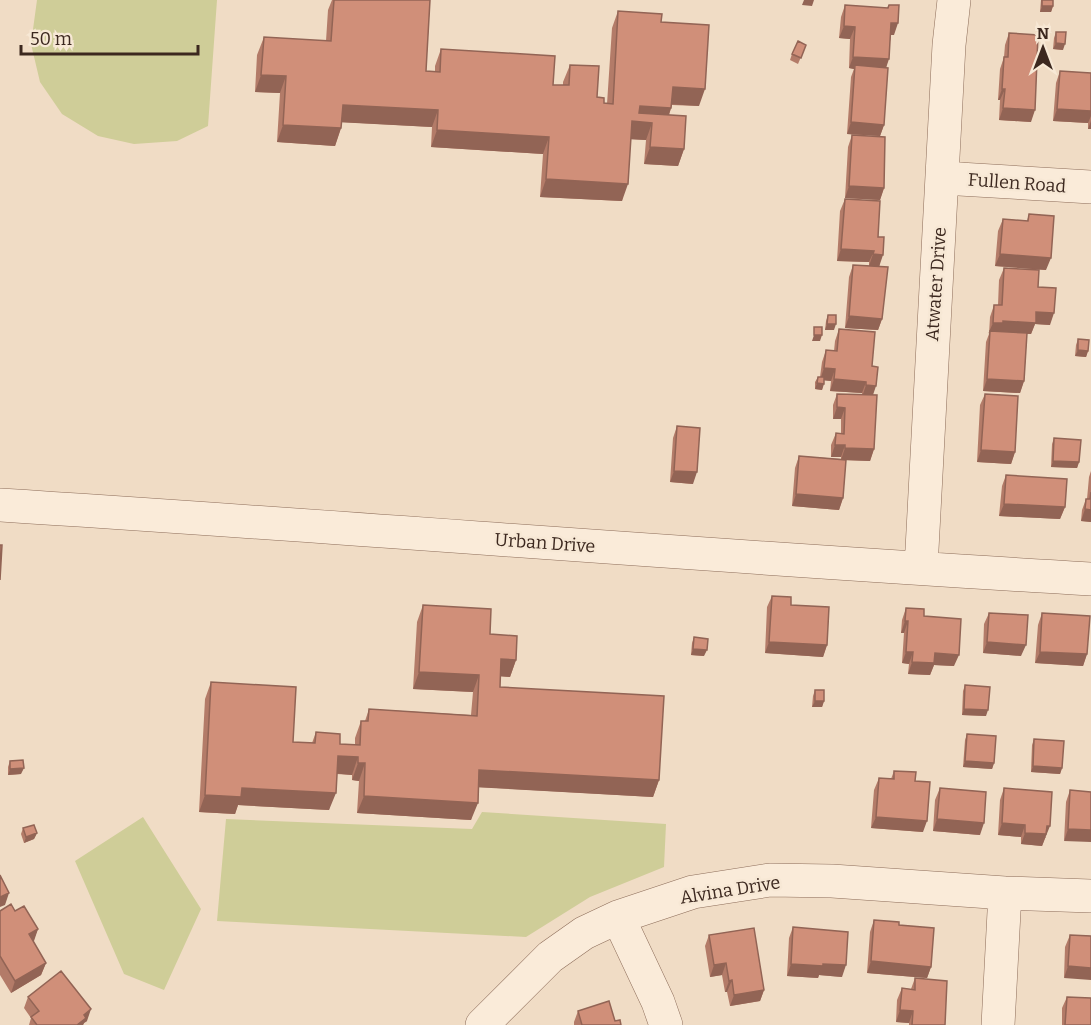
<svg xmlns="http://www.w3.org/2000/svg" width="1091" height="1025" viewBox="0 0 1091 1025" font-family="Bitter,serif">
<rect width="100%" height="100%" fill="#f0dcc5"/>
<path fill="#cfcd98" d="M37 0H217L208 126 177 141 134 144 98 136 62 114 40 82 31 44Z
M482 812 666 824 664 867 590 897 526 937 217 921 226 819 472 829Z
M143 817 201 909 164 990 124 974 75 861Z"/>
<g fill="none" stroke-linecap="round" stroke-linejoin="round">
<g stroke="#8d6d5a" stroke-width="34">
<path id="minor" d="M942 178 1091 187
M0 505C364 528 727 558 1091 579
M921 568 949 45 954 0
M618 917 658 1002 666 1025
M482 1025 550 957 584 933 618 917 693 892 770 880 832 881 1005 893 1091 896
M998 1025 1005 893"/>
</g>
<use href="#minor" stroke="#faebd9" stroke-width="33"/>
</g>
<path fill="#b37b68" d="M332 0H430L426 71H435V66L441 49 553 85H563V82L570 65 597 97 604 103 607 104 612 28 618 11 661 22 699 106 672 105 669 115 684 149 678 166 644 164 646 140 631 139 622 201 540 197 543 154 431 147 432 127 341 122V128L335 146 277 142 280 93 255 92 257 55 264 37 326 41 328 10Z
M1041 0H1053V6L1051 12H1040Z
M845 5 887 8 889 5 894 35H891L886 68 884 125 880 136 847 134 851 77 854 69 849 68 850 39 839 38 841 17Z
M1056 32 1063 50 1053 49 1054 38Z
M1009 33 1031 122 999 120 1000 100H998L1000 69 1004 57 1005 45Z
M806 45 798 64 790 60 792 54Z
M1060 71 1091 73V129H1088V123L1053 121 1056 83Z
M852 135 884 188 880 200 845 198 848 147Z
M845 199 878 237 882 319 878 330 845 328 849 277 853 265 869 266V262L837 261 840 211Z
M1029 214 1046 270 995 266 998 231 1003 219 1027 221Z
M1004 268 1038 287 1050 325 1035 324 1031 334H1027L1024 381 1020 393 983 391 986 342 989 334 990 317 994 305H998L999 280Z
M828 315 834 330H825L826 321Z
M839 329 872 366 874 449 870 461 846 460 843 498 839 510 792 506 795 468 799 456 841 459V457H831V445L836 433H841V419H833V405L837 394H862V393L830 391 831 381 824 380 822 390 815 389V382L818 377H820L822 362 826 350 834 351 835 341Z
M1078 339 1088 351 1086 357 1075 356 1076 345Z
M985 394 1015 452 1011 464 977 462 980 405Z
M677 426 693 484 670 482 673 438Z
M1054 438 1079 462 1077 468 1051 467 1052 444Z
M1091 471V522L1081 521 1082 510 1086 499H1087L1089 477Z
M1006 475 1065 507 1060 519 999 516 1002 486Z
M772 596 791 605 827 645 823 657 765 653 767 607Z
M423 605 490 634 516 660 510 677 500 676V687L659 780 653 797 478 787 471 820 357 813 359 781 352 780V775L337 774 329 810 238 805 235 814 199 812 205 699 211 682 293 742 312 743 316 732 340 744 355 745V738L361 721H365L369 709 471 715 473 692 413 689 417 622Z
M906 608 924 616 954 666 934 665 930 675 908 674 909 664 902 663 904 633H901L902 620Z
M989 613 1021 656 983 653 984 624Z
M1042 613 1087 654 1083 666 1035 663 1038 625Z
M694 637 704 656 691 655 692 643Z
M965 685 986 716 962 715 963 691Z
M815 690 824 701 822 707H812L813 696Z
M967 734 994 763 992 769 963 767 965 740Z
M1034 739 1062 768 1060 774 1031 772 1032 745Z
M10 761 21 774 8 775V767Z
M894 771 915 781 923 832 871 828 874 790 879 778 891 779Z
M940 788 980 835 933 831 935 800Z
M1004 788 1046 838H1045L1042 846 1021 844V837L998 835 1000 800Z
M1070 790 1091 792 1064 841 1066 802Z
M23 828 37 833 34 839 24 843 21 834Z
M0 911H15L38 929 33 941 46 963 41 975 11 993 0 975Z
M874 920 899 925 931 967 927 978 867 973 870 932Z
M793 927 842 977 819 975 818 978 787 976 789 938Z
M709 935 764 990 760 1001 730 1006 727 992H725L722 975 710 977 705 946Z
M1070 935 1091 936 1064 978 1065 947Z
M915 978 945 1025H909V1023L896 1022 897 1000 902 988 911 989Z
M28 997 87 1021 84 1023 83 1025H29L31 1018 24 1008Z
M1067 997 1091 1025H1062V1008Z
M578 1011 615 1021 621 1025H574V1022Z"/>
<path fill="#926455" d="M804 0H814L812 6 802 5Z
M1042 6H1053L1051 12H1040Z
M891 23H898L894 35H887Z
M844 26 855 27 850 39 839 38Z
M1056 43 1065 44 1063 50 1053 49Z
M853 57 889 59 885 71 855 65 854 69 849 68Z
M261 75 286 76 280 93 255 92Z
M673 87 705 89 699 106 667 104Z
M1002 89H1005L1000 100H998Z
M343 105 438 110 432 127 336 122Z
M640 106 671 108 665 126 652 123 646 140 626 139 632 121Z
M1003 108 1035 110 1031 122 999 120Z
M1057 109 1091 111V116L1088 123 1053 121Z
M1091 121V129H1088Z
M851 122 884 125 880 136 847 134Z
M283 125 341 128 335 146 277 142Z
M437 130 549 137 543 154 431 147Z
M650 147 684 149 678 166 644 164Z
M546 179 628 184 622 201 540 197Z
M849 186 884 188 880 200 845 198Z
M841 249 874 251 869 262 837 261Z
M873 254 883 255 879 267 869 266Z
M1000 254 1051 258 1046 270 995 266Z
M1036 312 1054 313 1050 325 1035 324 1031 334 990 331 988 334 993 323Z
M849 316 882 319 878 330 845 328Z
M827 324H836L834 330H825Z
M814 335H822L820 341H812Z
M1078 350 1088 351 1086 357 1075 356Z
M824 368 835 369 831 381 820 380Z
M834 379 866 382 862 393 830 391Z
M987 379 1024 381 1020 393 983 391Z
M817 383 824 384 822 390 815 389Z
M866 385 876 386 872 398 862 397Z
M837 407 845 408 841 419H833Z
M835 445H845L841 457H831Z
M845 448 874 449 870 461 841 460Z
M981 450 1015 452 1011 464 977 462Z
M1053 461 1079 462 1077 468 1051 467Z
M674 471 697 472 693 484 670 482Z
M796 494 843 498 839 510 792 506Z
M1004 504 1065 507 1060 519 999 516Z
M1085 509 1091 510V522L1081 521Z
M905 621H908L904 633H901Z
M769 642 827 645 823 657 765 653Z
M987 642 1026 645 1021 656 983 653Z
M693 649 707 650 704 656 691 655Z
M906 652H913L909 664 902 663Z
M1040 652 1087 654 1083 666 1035 663Z
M935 653 959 655 954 666 934 665 930 675 908 674 912 662Z
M501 659 516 660 510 677 495 676Z
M419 672 479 675 473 692 413 689Z
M815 701H824L822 707H812Z
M964 709 988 710 986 716 962 715Z
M338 756 358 757 352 775 331 773Z
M965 761 994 763 992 769 963 767Z
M358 763H365L359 781 352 780Z
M1033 766 1062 768 1060 774 1031 772Z
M24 768 21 774 8 775 10 769Z
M479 770 659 780 653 797 473 787Z
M242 788 336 793 329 810 238 805 235 814 199 812 205 795Z
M364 796 478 803 471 820 357 813Z
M876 817 927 821 923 832 871 828Z
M937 819 984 823 980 835 933 831Z
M1002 823 1025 825 1021 837 998 835Z
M1047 826H1050L1042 846 1021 844 1025 833Z
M1068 829 1091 830V842L1064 841Z
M37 833 34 839 24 843 26 837Z
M9 893 5 905 0 907V897Z
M38 929 34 941 24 946 29 934Z
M871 961 931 967 927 978 867 973Z
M46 963 41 975 11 993 15 981Z
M726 963 722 975 710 977 714 965Z
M791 964H823L846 965 842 977 819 975 818 978 787 976Z
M1068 966 1091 968V980L1064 978Z
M732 980 727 992H725L729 981Z
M764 990 760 1001 730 1006 734 995Z
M91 1009 87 1021 84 1023 83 1025H77L84 1015Z
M900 1010 913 1011 909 1023 896 1022Z"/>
<path fill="#d08f79" stroke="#926455" stroke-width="1.5" d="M334 0H430L426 71 440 72 441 49 555 56 553 85H569L570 65 599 66 597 97 604 98V103L613 104 618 11 662 14 661 22 709 25 705 89 673 87 671 108 640 106 639 113 686 116 684 149 650 147 652 123 632 121 628 184 546 179 549 137 437 130 438 110 343 105 341 128 283 125 286 76 261 75 264 37 331 41Z
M1042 0H1053V6H1042Z
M845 5 888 8 889 5H899L898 23H891L889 59 853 57 855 27 844 26Z
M1056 32H1066L1065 44 1056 43Z
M1009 33 1038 35 1035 110 1003 108 1005 89H1002L1004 57H1008Z
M798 41 806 45 801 58 792 54Z
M855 65 888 68 884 125 851 122Z
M1060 71 1091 73V111L1057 109Z
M852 135 885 137 884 188 849 186Z
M845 199 880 201 878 237H884L883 255 873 254 874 251 841 249Z
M1029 214 1054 216 1051 258 1000 254 1003 219 1028 221Z
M853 265 888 267 882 319 849 316Z
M1004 268 1039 270 1038 287 1056 288 1054 313 1036 312V323L1003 321V323H993L994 305H1002Z
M828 315H836V324H827Z
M814 327H822V335H814Z
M839 329 875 332 872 366 878 367 876 386 866 385V382L834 379 835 369 824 368 826 350 837 351Z
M990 331 1027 333 1024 381 987 379Z
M1078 339 1089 340 1088 351 1078 350Z
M818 377H824V384L817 383Z
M837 394 877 395 874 449 845 448V445H835L836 433 844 434 845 408 837 407Z
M985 394 1018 396 1015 452 981 450Z
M677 426 700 428 697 472 674 471Z
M1054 438 1081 440 1079 462 1053 461Z
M799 456 846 460 843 498 796 494Z
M1006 475 1067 479 1065 507 1004 504Z
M1091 492V510L1085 509 1086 499H1090Z
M0 545H2L0 580Z
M772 596 791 597V605L829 607 827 645 769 642Z
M423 605 491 609 490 634 517 636 516 660 501 659 500 687 664 696 659 780 479 770 478 803 364 796 365 763H358V757L338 756 336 793 242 788 241 797 205 795 211 682 296 687 293 742 315 743 316 732 340 734V744L360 745 361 721H368L369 709 477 716 479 675 419 672Z
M906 608 924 609V616L961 619 959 655 935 653 934 663 912 662 913 652H906L908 621H905Z
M989 613 1028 615 1026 645 987 642Z
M1042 613 1090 616 1087 654 1040 652Z
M694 637 708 639 707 650 693 649Z
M965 685 990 687 988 710 964 709Z
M815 690H824V701H815Z
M967 734 996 736 994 763 965 761Z
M1034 739 1064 741 1062 768 1033 766Z
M23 760 24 768 10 769V761Z
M894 771 916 772 915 781 930 782 927 821 876 817 879 778 894 779Z
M940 788 986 792 984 823 937 819Z
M1004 788 1052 792 1050 826H1047L1046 834 1025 833V825L1002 823Z
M1070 790 1091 792V830L1068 829Z
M34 825 37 833 26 837 23 828Z
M0 875 9 893 0 897Z
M11 904 15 911 24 906 38 929 29 934 46 963 15 981 0 956V911Z
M874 920 899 922V925L934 928 931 967 871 961Z
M793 927 848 932 846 965 823 964V966L791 964Z
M754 928 764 990 734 995 732 980 729 981 726 963 714 965 709 935Z
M1070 935 1091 936V968L1068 966Z
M61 971 91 1009 84 1015 86 1018 77 1025H37L31 1017 39 1011 28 997Z
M915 978 947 981 945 1025H912L913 1011 900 1010 902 988 915 990Z
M1067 997 1091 998V1025H1065Z
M609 1001 615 1021 620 1020 621 1025H582L578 1011Z"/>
<g text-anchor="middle" stroke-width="5" stroke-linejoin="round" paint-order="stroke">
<g font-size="18" fill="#3c281f" stroke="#f7e8d5">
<text transform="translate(1017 183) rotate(4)" y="6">Fullen Road</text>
<text transform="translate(936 284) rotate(-86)" y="6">Atwater Drive</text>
<text transform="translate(545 543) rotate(4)" y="6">Urban Drive</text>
<text transform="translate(730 890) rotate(-9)" y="6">Alvina Drive</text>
</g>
</g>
<g transform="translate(1043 48)" stroke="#f7e8d5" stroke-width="4.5" paint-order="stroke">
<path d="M0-4.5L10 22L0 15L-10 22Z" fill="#3c281f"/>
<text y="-9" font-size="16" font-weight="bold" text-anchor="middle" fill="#3c281f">N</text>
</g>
<path d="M21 45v9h177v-9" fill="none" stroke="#3c281f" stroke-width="3"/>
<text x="30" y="45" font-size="18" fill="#3c281f" stroke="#f7e8d5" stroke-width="4.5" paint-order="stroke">50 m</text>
</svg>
